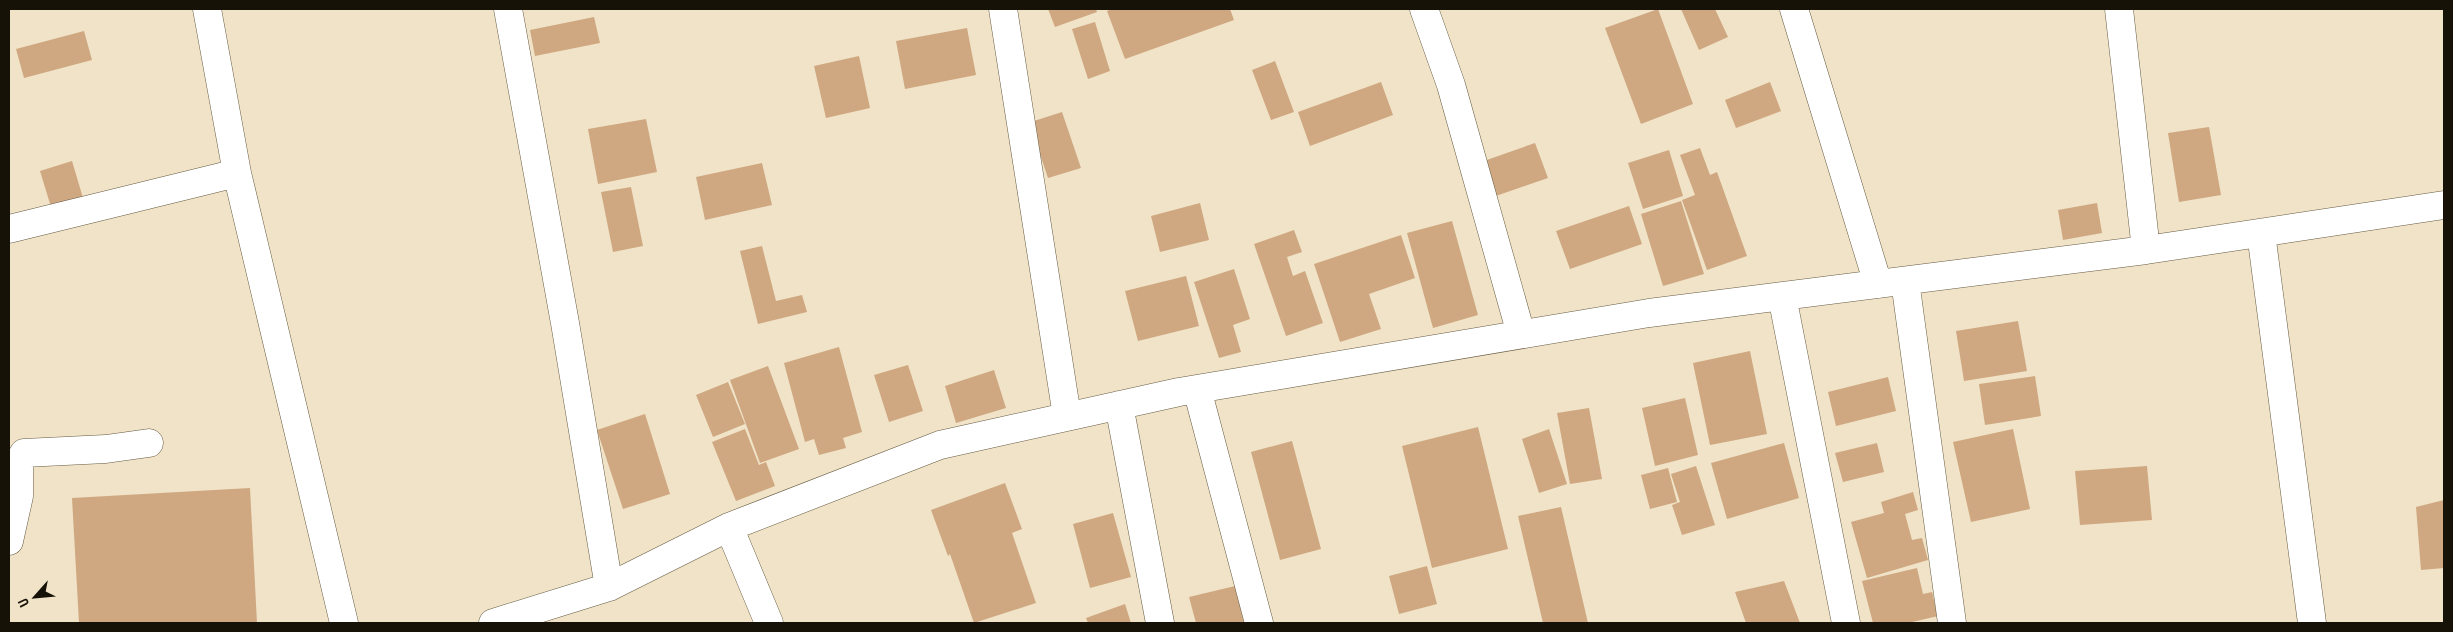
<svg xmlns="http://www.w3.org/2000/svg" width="2453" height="632" viewBox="0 0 2453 632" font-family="'PT Sans Narrow',sans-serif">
<rect width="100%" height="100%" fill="#f0e3c7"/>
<path fill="#cfa881" d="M1048 9H1096L1097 12 1055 27Z
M1112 9H1230L1234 20 1125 59 1107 11Z
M1658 9 1693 104 1641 124 1605 28Z
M1681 9H1715L1728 37 1699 50Z
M594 17 600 43 535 56 530 30Z
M1095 22 1110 71 1088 79 1072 29Z
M967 28 976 75 905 89 896 41Z
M84 31 92 60 24 78 16 49Z
M859 56 870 108 826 118 814 66Z
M1275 61 1294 112 1271 120 1252 70Z
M1381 82 1393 115 1310 146 1298 112Z
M1770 82 1781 111 1736 128 1725 100Z
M1062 112 1081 168 1048 178 1040 154 1032 157 1025 133 1036 129 1034 121Z
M646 119 657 172 598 184 588 129Z
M2209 127 2221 195 2179 202 2168 133Z
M1535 143 1548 178 1493 197 1481 162Z
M1700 148 1710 175 1717 172 1747 256 1707 270 1682 200 1695 195 1680 155Z
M1669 150 1683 196 1643 209 1628 163Z
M72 161 83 198 51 207 40 171Z
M762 163 772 205 705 220 696 177Z
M631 187 643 246 613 252 601 192Z
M1681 201 1704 274 1663 286 1641 214Z
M1200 203 1209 240 1160 252 1151 216Z
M2097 203 2102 233 2063 240 2058 210Z
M1629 206 1642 244 1570 269 1556 231Z
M1452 221 1478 315 1433 328 1407 233Z
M1294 230 1302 252 1287 257 1293 276 1305 271 1323 323 1286 336 1254 244Z
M1401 235 1415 278 1369 294 1381 329 1340 342 1314 264Z
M762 246 776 301 802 295 807 312 758 324 740 251Z
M1234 269 1250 319 1233 325 1241 352 1219 358 1194 282Z
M1186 276 1199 326 1138 341 1125 291Z
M2018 321 2027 371 1964 381 1956 331Z
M839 347 862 432 843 438 846 448 819 455 814 439 805 442 784 363Z
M1750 351 1767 434 1710 445 1693 363Z
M908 365 923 411 889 422 874 375Z
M768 366 799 449 760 463 730 380Z
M994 370 1006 408 956 423 945 386Z
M2035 376 2041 416 1985 425 1979 384Z
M1888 377 1896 411 1836 426 1828 392Z
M728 382 745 424 713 437 696 395Z
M1685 398 1698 455 1655 466 1642 408Z
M1589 408 1602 479 1570 484 1557 413Z
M645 414 670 494 623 509 597 430Z
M1478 427 1508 549 1432 568 1402 446Z
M745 429 759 465 766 462 775 486 736 501 712 442Z
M1549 429 1567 484 1539 493 1522 439Z
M2013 429 2030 509 1971 522 1953 442Z
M1292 441 1321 549 1280 560 1251 452Z
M1784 443 1799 498 1727 519 1711 463Z
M1877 443 1884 472 1843 482 1835 453Z
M1696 466 1715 525 1682 535 1672 505 1680 502 1671 474Z
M2147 466 2152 520 2080 525 2075 471Z
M1668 468 1677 502 1650 509 1641 475Z
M1005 483 1022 529 1012 533 1036 603 974 623 950 554 948 556 931 510Z
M250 488 257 623H79L72 498Z
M1913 492 1918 510 1905 514 1912 540 1922 538 1928 560 1867 578 1851 522 1884 513 1881 502Z
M2444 500V568L2421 570 2416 507Z
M1561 507 1588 623H1543L1518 516Z
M1113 513 1131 577 1090 588 1073 524Z
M1427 566 1437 604 1399 614 1389 576Z
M1917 568 1923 594 1932 592 1938 616 1908 623H1873L1862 581Z
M1784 581 1800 623H1746L1735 592Z
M1235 586 1244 623H1196L1189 597Z
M1125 604 1131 623H1088L1086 618Z"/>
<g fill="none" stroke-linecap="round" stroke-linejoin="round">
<g stroke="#665b43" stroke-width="29">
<path id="minor" d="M207 9 237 173 344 623
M508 9 565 323 609 587
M1003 9 1067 416
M1424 9 1451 85 1521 334
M1794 9 1878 284
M2119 9 2146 250
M9 229 237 173
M2261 233 2312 623
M1905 281 1952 623
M1782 296 1846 623
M1197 389 1259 623
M1119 405 1160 623
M729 527 769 623
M9 541 19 496V461L24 453 106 449 149 443
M493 623 609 587 729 527 940 445 1179 392 1649 313 2146 250 2444 205"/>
</g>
<use href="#minor" stroke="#fff" stroke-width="28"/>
</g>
<rect width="2453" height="632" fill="none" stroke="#161208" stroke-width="20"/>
<g transform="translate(35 597) rotate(243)" stroke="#f0e3c7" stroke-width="4" paint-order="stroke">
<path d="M0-4L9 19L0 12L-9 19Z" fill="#161208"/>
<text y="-8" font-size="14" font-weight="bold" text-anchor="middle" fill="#161208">U</text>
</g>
</svg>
